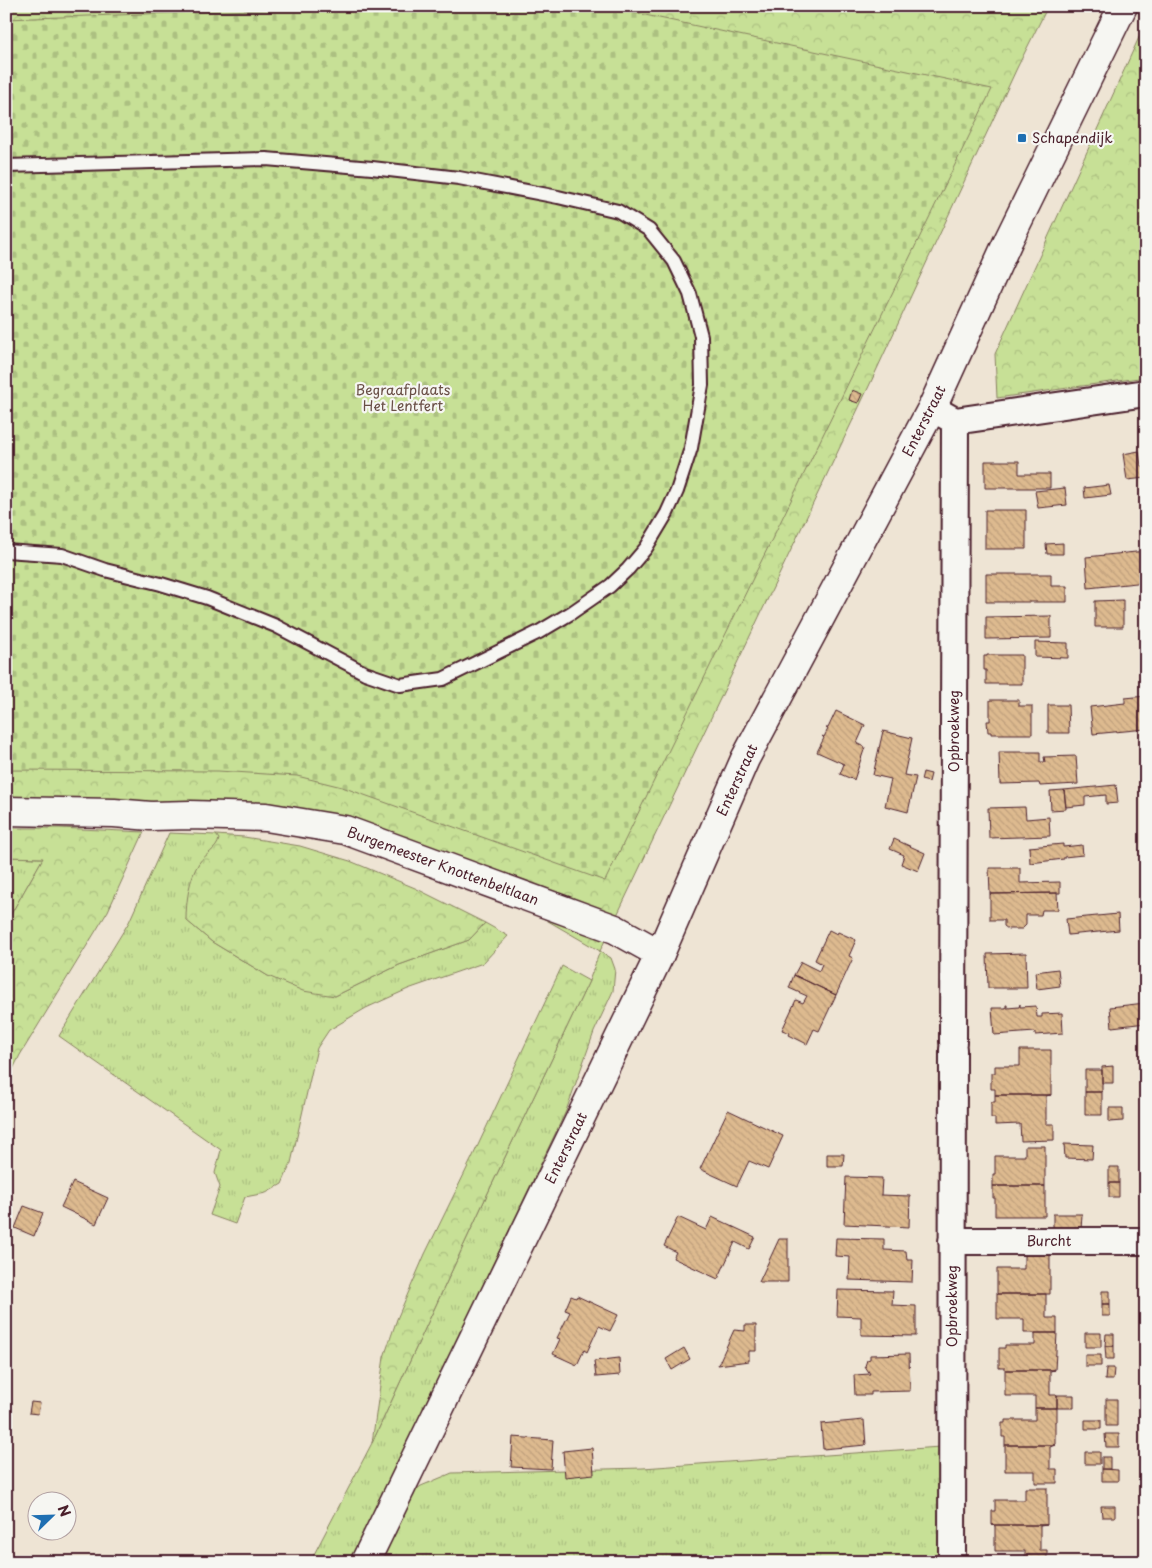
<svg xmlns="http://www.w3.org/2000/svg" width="1152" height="1568" viewBox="0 0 1152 1568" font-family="'Playpen Sans',sans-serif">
<defs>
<pattern id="grass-tufts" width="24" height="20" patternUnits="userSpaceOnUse" patternTransform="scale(1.25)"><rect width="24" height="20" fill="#c7e096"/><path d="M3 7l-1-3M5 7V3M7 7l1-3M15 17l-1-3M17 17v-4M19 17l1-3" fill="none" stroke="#acc081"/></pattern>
<pattern id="forest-crowns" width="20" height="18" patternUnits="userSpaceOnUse" patternTransform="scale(1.25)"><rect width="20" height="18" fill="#c7e096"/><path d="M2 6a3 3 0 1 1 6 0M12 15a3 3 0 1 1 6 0" fill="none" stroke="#acc081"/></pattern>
<pattern id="cemetery-stones" width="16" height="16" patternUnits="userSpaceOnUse" patternTransform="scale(1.25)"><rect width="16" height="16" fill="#c7e096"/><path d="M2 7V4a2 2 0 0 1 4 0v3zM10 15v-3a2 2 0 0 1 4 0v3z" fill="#acc081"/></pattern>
<pattern id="building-back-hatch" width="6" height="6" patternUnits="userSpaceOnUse" patternTransform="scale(1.25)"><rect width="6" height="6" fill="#ddba8f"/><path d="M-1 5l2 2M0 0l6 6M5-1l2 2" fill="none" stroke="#bf9f7c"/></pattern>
</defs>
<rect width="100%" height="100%" fill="#eee4d4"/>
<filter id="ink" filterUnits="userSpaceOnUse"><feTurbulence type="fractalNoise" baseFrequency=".02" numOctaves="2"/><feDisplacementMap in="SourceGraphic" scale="10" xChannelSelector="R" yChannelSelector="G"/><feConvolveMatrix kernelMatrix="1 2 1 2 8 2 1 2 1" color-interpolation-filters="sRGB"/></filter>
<g filter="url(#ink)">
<path fill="url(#grass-tufts)" stroke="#888060" d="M169 833 216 835 220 839 218 845 199 863 186 920 212 942 268 976 335 996 399 965 469 940 485 923 508 936 483 963 408 989 366 1008 329 1030 317 1048 291 1163 282 1184 266 1193 245 1197 235 1224 210 1215 220 1187 215 1173 221 1150 59 1036 129 922Z
M6 857 43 858 6 923Z
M600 951 611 958 615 969 613 991 594 1032 566 1111 351 1562H310L372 1443 486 1197 589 981Z
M940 1447V1562H380L412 1493 421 1486 452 1473 643 1468Z"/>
<path fill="url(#forest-crowns)" stroke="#888060" d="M45 6H1048L1017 68 870 384 600 951 536 914 405 850 125 801 6 797V8Z
M1146 22V377L997 398 995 354Z
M6 828H59L144 832 108 911 20 1055 6 1083V923L43 858 6 857Z
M216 835 244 837 300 846 350 861 415 888 485 923 469 940 399 965 335 996 303 991 268 976 212 942 186 920C186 902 189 878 199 863 205 854 217 850 219 839Z
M562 966 589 981 486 1197 372 1443 384 1357 397 1319 425 1254 472 1158Z"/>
<path fill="url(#cemetery-stones)" stroke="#888060" d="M364 6H603L992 89 605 881 342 787 297 776 218 771 6 770V19Z"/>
<path fill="url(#building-back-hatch)" stroke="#4a1f2b" d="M852 390 862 394 858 403 849 400Z
M1139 451 1141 466H1145L1146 478 1127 480 1123 454Z
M985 461H1019V474H1050V488H985Z
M1109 485 1111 495 1085 498 1084 488Z
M1065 488 1067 505 1038 508 1035 491Z
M985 510H1026V549H985Z
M1063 543V554H1047L1046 544Z
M1146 551V582L1088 588 1086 557Z
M986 574H1051V586H1067V602H986Z
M1123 600V627H1095V601Z
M1051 616V638L986 639V617Z
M1035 642 1068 643V658L1035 657Z
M987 655H1022V684H986V670H984V656H987Z
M1146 696V729L1093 734 1090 707 1125 703V698Z
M990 700H1019V706H1032V734H991V732H988L987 721H990Z
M1048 705H1068L1069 733H1048Z
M836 711 865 725 857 743 865 747 854 780 840 774 844 764 817 752 824 738 822 736 824 737 828 729 826 728H828Z
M883 731 912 738 904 775 916 777 908 812 885 806 891 779 873 775Z
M999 752H1040V762H1045L1044 757 1076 756 1078 784 1040 786 1039 783 1000 784Z
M923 772 931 774 929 782 921 780Z
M1116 785 1118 803 1106 804V795L1085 797V805L1066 807 1064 790Z
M1064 790 1066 809 1051 810 1050 791Z
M1025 807 1026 819 1049 817 1050 836 989 838 988 808Z
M894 839 925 853 918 871 901 864 904 855 890 849Z
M1063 844V847L1082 845 1083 855 1064 857V859L1030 863 1029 847Z
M989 868H1020V883L1060 882V893L990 894Z
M1057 893 1058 910H1042L1041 915H1026V925L1022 929H1008L1004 926V920H990V894Z
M1118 914 1119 930 1068 935 1066 919Z
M829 930 837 934 838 932 856 940 849 956 853 958 836 995 794 975 801 962 819 971 822 964 815 960Z
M1026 953 1027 988H988L987 954Z
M1058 969 1060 986 1037 989 1035 972Z
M794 975 836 995 819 1031 814 1029 807 1044 789 1035 790 1033 782 1030 796 1000 803 1003 807 996 789 988Z
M1145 1003 1146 1023 1112 1027 1110 1007Z
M1020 1004V1007L1036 1006 1037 1017H1042V1014L1062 1013 1063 1033 1035 1035V1032L994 1035 992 1008H1006V1005H1007V1008L1019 1007Z
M1020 1050H1051V1095H995V1089H991V1073H995V1066H1020Z
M1113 1066V1083H1102V1067Z
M1085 1070H1102V1092H1085Z
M1085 1092H1102V1115H1085Z
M995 1095H1051L1046 1096V1124H1054V1140L1021 1141 1020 1124 995 1125V1118H991V1102H995Z
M1109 1108H1123V1121L1109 1122Z
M728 1110 783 1136 768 1169 749 1161 737 1186 700 1169Z
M1064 1144 1093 1145 1092 1159 1065 1158Z
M1025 1146H1045V1186H993V1174H995V1156H1025Z
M827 1154H844L843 1166H827Z
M1109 1167H1119V1183H1109Z
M846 1177 882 1178 881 1195 910 1196 909 1227 844 1224Z
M73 1182 108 1198 96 1224 61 1207Z
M1109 1183H1119V1197H1109Z
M993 1186H1045V1216H995V1198H993Z
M24 1206 43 1213 34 1236 15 1228Z
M1053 1214H1082L1081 1230H1053Z
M678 1217 706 1230 712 1217 755 1237 749 1249 735 1242 718 1279 673 1258 676 1252 664 1246Z
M836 1238 884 1239V1250L906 1251 907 1260H913L912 1282 849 1280 850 1257 835 1256Z
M779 1239H788V1282H759Z
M1024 1255H1050V1294H997V1269H1024Z
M838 1290 893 1291 892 1305 916 1306V1336L861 1335V1317L837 1316Z
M1102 1291H1110V1304H1102Z
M997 1294H1046V1318H1057V1333H1024V1319H997Z
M571 1296 576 1298 577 1296 618 1315 610 1331 599 1326 587 1352 584 1350 577 1365 553 1354 560 1339 557 1338 570 1312 565 1310Z
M1102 1304H1110V1316H1102Z
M745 1325H756V1351H749V1361L718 1365 734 1330 745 1331Z
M1035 1333H1057L1055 1370H1005V1368H999V1348H1005V1345H1035Z
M1085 1333H1101V1347H1085Z
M1106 1334H1114V1346H1105Z
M1105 1346H1114V1359H1106Z
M684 1348 690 1359 672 1370 666 1359Z
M909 1354 910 1391 871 1392V1395H855L854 1375 870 1374 865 1366 867 1360 870 1359V1355Z
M1085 1355H1101V1366H1085Z
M619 1358 620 1375 596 1377 594 1361Z
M1106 1368H1114L1113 1380H1105Z
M1005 1370H1055L1050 1371V1395H1057V1408H1035V1396H1005Z
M1057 1395H1074V1408H1057Z
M1106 1399H1117V1426H1106Z
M31 1402 40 1403 38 1414 29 1413Z
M1035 1408H1057V1421H1055V1445H1005V1437H1002V1423H1005V1420H1035Z
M864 1420 866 1445 823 1449 821 1424Z
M1085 1420H1101V1429H1085Z
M1105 1434H1119V1447H1106Z
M513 1437 553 1440 551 1469 511 1467Z
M1005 1445H1055L1050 1447V1469H1057V1483H1035V1471H1005Z
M592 1448 594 1474 565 1477 563 1451Z
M1085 1452H1100V1464H1085Z
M1102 1457H1110V1469H1102Z
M1102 1469 1118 1470V1481H1102Z
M1025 1488H1047V1525H992V1511H995V1500H1025Z
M1101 1506H1115V1517H1102Z
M992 1525H1047L1040 1526V1550H1047V1562H1025V1551H995V1526Z"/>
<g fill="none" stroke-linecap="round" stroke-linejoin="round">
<g stroke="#4a1f2b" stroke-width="16">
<path id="service" d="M6 166 266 159 372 168 459 178 558 197 618 211 649 230 674 261 690 294 701 336 702 385 691 448 677 491 667 513 646 548 628 569 610 586 571 613 539 632 443 679 400 685 365 673 276 626 207 598 161 584 105 570 62 555 6 551"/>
</g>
<g stroke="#4a1f2b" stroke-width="30">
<path id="minor" d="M939 412 955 421 1146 393
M953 1042 955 421
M952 1241H1146
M952 1562 953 1049"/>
</g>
<g stroke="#4a1f2b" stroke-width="31">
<path id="tertiary" d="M6 811 114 813 151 816 190 815 266 817 345 830 615 929 660 954"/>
</g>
<g stroke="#4a1f2b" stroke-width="31">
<path id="secondary" d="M365 1562 660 954 745 759 932 408 1009 239 1123 6"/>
</g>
<use href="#service" stroke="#f6f6f2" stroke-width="12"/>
<use href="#minor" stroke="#f6f6f2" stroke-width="26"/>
<use href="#tertiary" stroke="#f6f6f2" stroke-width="28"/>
<use href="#secondary" stroke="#f6f6f2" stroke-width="28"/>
</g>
</g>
<rect fill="#1f6fb2" stroke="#f6f6f2" stroke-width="2" x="1017" y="133" width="10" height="10" rx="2.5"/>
<g text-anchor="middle" stroke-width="4.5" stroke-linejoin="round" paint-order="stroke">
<g font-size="14" fill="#4a1f2b" stroke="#f6f6f2" text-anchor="start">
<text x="1032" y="143">Schapendijk</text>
</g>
<g font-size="14" fill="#694f46" stroke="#f6f6f2">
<text x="403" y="395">Begraafplaats<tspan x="403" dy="16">Het Lentfert</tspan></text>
</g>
<g font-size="14" fill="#4a1f2b" stroke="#f6f6f2">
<text transform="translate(924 421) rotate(-63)" y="5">Enterstraat</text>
<text transform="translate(954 731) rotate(-90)" y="5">Opbroekweg</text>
<text transform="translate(737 780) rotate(-65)" y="5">Enterstraat</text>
<text transform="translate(443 866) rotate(20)" y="5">Burgemeester Knottenbeltlaan</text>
<text transform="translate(566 1148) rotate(-64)" y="5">Enterstraat</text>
<text x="1049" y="1246">Burcht</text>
<text transform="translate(952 1306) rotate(-90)" y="5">Opbroekweg</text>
</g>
</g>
<rect width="1152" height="1568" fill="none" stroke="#f6f6f2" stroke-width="25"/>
<rect x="12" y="12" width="1127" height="1543" fill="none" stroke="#4a1f2b" stroke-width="2" filter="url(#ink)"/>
<g transform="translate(52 1516) rotate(67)"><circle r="24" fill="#f6f6f2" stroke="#b1a0a2"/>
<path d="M0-4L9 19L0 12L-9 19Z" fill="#1f6fb2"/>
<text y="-8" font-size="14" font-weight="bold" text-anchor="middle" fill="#4a1f2b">N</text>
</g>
</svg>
